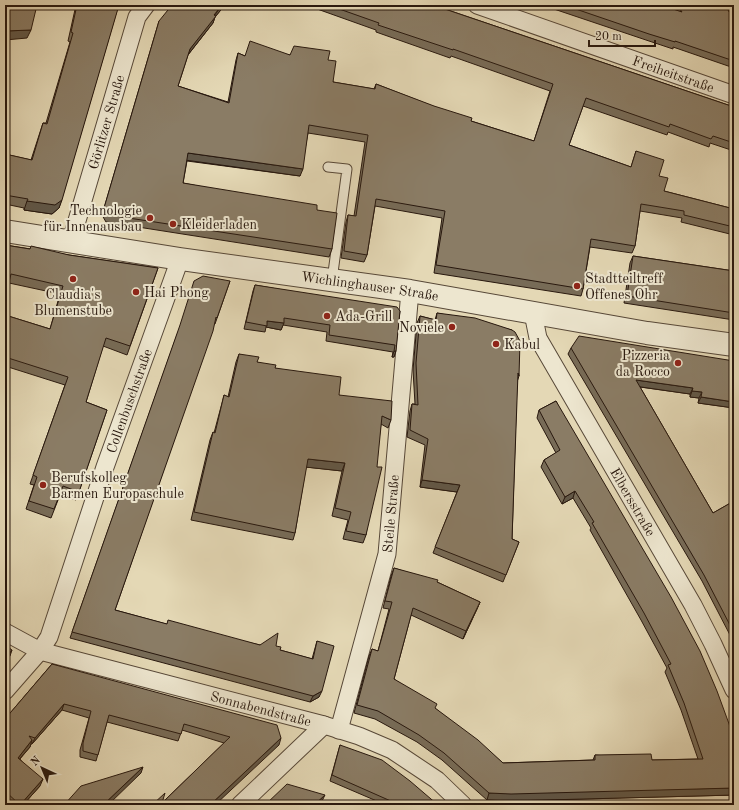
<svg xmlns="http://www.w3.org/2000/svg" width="739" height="810" viewBox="0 0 739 810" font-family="'Old Standard TT',serif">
<rect width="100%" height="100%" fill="#e4d8b5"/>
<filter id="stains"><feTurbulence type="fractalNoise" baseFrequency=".005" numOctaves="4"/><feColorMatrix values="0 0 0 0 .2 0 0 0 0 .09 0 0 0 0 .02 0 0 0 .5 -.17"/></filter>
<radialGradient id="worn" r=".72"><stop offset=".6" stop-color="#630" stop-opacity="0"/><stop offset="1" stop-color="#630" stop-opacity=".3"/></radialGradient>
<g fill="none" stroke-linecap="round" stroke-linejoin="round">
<g stroke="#574838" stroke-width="11">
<path id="service" d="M328 167 347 169 332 280"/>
</g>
<g stroke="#574838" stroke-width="19">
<g id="minor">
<path id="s1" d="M477 5 734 95"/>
<path id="s2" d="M71 241 137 17 146 5"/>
<path id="s3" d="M533 313 538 338 693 605 713 644 734 690"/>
<path id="s4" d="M5 632 40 651 324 725 359 736 392 750 437 780 463 805"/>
<path id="s5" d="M5 691 40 651 49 637 105 467 180 259"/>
<path id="s6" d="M339 730 387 554 410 291"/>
<path d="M240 805 324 725"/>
</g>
</g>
<g stroke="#574838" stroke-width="24">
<g id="tertiary">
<path id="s7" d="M5 231 180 259 410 291 647 333 734 345"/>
</g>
</g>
<use href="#service" stroke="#ede6cf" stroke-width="9"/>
<use href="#minor" stroke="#ede6cf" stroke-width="17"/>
<use href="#tertiary" stroke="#ede6cf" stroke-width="22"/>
</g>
<path fill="#776b57" stroke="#28180e" d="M76 5H120L118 7 59 208 52 214 24 210V208L5 204V154L31 160 43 123H46L70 42 68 41Z
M225 5 215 17 213 23 188 55 178 86 228 102 236 60 238 53 245 56 290 55 328 60 333 82 374 89 376 84 471 121 534 141 550 91 451 56 450 58 376 32V30L306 5 305 9 293 5H433L734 107V151L710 143 709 147 668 132 667 135 583 106 569 145 631 167 636 151 659 176 664 191 734 209V235L681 222 682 218 640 211 635 246 632 253 590 247 583 289 581 296 434 273 442 218 375 206 367 255 364 262 341 258 346 222 348 215 354 216 365 142 308 133 300 176 187 161 183 183 317 210 332 249 329 257 106 222 102 215 159 21Z
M277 5H284L283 7Z
M542 5H661L673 9 671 5H725L734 20V68L673 47V49L646 40Z
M5 245 69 255 158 268 127 355 103 346 86 402 107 410 76 500 60 495 51 518 26 509 34 485 30 484 65 385 5 366V315L50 329 60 294 9 283 5 295Z
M633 256 734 271V320L624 303 630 263Z
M230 281 215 324H214L115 610 166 624 260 645 276 646 280 650 312 659 317 641 319 697 310 702 70 638 178 332Z
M255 285 400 311 394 357H392L393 352 326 341 327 332 283 325 281 330 266 327 265 332 244 329 253 291Z
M437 313 512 330 519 376 517 382 512 539 519 542 503 582 433 553 457 492 420 487 425 445 407 437 410 411 412 404H415L413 370 417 323 420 316 435 320Z
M571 348 734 361V408L698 403 699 398 690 397V394L640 387 713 513 734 501V637L732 634 730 635 702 581 568 354Z
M239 354 257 362 275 368 339 395 391 420 388 428 381 424 366 535 363 543 343 539 348 520 332 516 342 471 306 467 295 533 293 540 191 520 210 440 213 432 214 433 222 403 224 395 228 397 236 362Z
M556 401 734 795 509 801 487 800 442 760 417 742 375 719 354 713 369 656 372 649 378 651 389 609 383 608 391 576 394 568 437 582 480 602 477 609 463 639 411 615 394 679 436 709 503 763 593 760 595 755 652 760 698 759 681 710 665 672 667 668 641 620 590 530 591 528 573 498 562 504 541 467 544 460 556 453 537 418 539 410Z
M52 664 279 745 162 803 224 743 182 730 178 741 107 722 96 761 80 757V750L89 718 62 710 32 744H31L30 747 20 759 40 786 23 805H11L5 800V719Z
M340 745 438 805H386L330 781Z"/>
<path fill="#615747" stroke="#28180e" d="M222 5H225L215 17 213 23 187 56 190 49Z
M31 30 27 38 5 40V31Z
M188 153 303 169 300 176 185 160Z
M62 200 59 208 52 214 24 210 27 201Z
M5 286H8L5 295Z
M267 321 284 323 281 330 266 327Z
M394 351H396L394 357H392Z
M636 380 693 388 690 394 634 386Z
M692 391 702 392 699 398 690 397Z
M701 397 734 402V408L698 403Z
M308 459 345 463 342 471 305 467Z
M422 480 460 485 457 492 420 487Z
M575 491 573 498 562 504 565 497Z
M480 602 477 609 463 639 466 631Z
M734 628 732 634 730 635 732 629Z
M12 650 10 656 5 662V659Z
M322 691 319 697 310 702 313 696Z
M64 704 62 710 32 744 35 738Z
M281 738 279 745 215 805H210Z
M32 740 30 747 15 764 18 758Z
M143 767 141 773 108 805H103Z
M43 779 40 786 23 805H20Z
M734 788V795L509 801 487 800 489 793Z
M325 795 322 801 318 805H314Z"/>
<path fill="#8a7c65" stroke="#28180e" d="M5 5H37L31 30 5 31Z
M77 5H119L62 200 55 205 27 201 28 199 5 195V154L32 160 43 123 47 124 73 33 71 32Z
M172 5H222L214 15 216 16 190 49 178 86 229 103 238 53 245 56 250 41 290 55 294 46 330 51 328 60 336 61 333 82 375 89 376 84 434 106 472 118 471 121 534 141 553 84 453 49V50L378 25 379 23 328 5H433L734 107V143L713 136 711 139 670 124 669 127 586 98 569 145 631 167 636 151 664 160 659 176 668 178 664 191 734 209V227L684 215V211L641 204 635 246 591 239 583 289 436 265 445 211 376 199 367 255 344 251 348 215 356 216 368 135 309 125 303 169 188 153 183 183 317 205V210L337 213 332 249 109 215 104 208 159 21Z
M564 5H661L682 12 677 5H725L734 20V61L675 41V42L649 34Z
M5 106H7L5 116H8L5 125Z
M5 245 30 249 31 246 69 255 158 268 130 346 106 338 86 402 107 410 79 492 63 486 54 509 29 501 37 477 33 475 68 377 5 357V315L50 329 63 286 11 274 8 286H5Z
M633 256 734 271V313L627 296Z
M203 276 230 281 217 318 216 317 213 331 115 610 167 624 168 620 260 645 278 633 276 646 281 647 280 650 313 659 317 641 334 646 322 691 313 696 72 632 180 325 194 281Z
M255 285 397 307 400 311 396 351H394L395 345 329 335 330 325 284 318V323L267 321V326L246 322Z
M437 313 475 318 512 330 515 332 520 341 519 376 518 373 512 539 519 542 506 575 435 547 460 485 422 480 428 439 410 430 412 404 418 405 416 363 420 316 436 320Z
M579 336 734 361V402L701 397 702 392 692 391 693 388 636 380 713 513 734 501V628L732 629 704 575 571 348Z
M239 354 259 357 257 362 276 365 275 368 341 377 339 395 392 401 391 420 382 416 377 467H382L366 535 346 531 351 512 335 508 345 463 308 459 295 533 194 512 213 432 215 433 224 395 229 397Z
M556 401 671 597 700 651 717 691 732 732 734 742V788L511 794 489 793 444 753 419 735 378 711 357 705 372 649 378 651 392 602 385 601 394 568 438 580 437 582 480 602 466 631 413 608 394 679 437 704 435 708 478 740 503 763 595 760V755L651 754 652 760 703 759 684 703 668 665 671 664 644 613 592 523 594 522 575 491 565 497 544 460 560 450 539 410Z
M5 645 12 650 5 659Z
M52 664 277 725 281 738 210 805H152L165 793 162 803 230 737 184 724 181 734 109 715 98 755 83 751V743L91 711 64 704 35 738 29 736 32 740 18 758 43 779 20 805 5 791V719Z
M340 745 382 760 410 781 438 805H390L393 802 332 775Z
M143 767 103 805H64L81 786Z
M287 784 325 795 314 805H265Z"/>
<g fill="#8f2418" stroke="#ede6cf" stroke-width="1.5">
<circle cx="150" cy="218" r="4"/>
<circle cx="173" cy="224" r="4"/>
<circle cx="73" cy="279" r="4"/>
<circle cx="577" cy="286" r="4"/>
<circle cx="136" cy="292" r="4"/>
<circle cx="327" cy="316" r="4"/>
<circle cx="452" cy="327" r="4"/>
<circle cx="496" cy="344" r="4"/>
<circle cx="678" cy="363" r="4"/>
<circle cx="43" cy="485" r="4"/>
</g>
<g text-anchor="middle" stroke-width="4" stroke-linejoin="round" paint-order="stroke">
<g font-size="14" fill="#28180e" stroke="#ede6cf">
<text dy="5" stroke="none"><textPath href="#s1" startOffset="208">Freiheitstraße</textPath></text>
<text dy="5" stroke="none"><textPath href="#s2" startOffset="124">Görlitzer Straße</textPath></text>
<text dy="5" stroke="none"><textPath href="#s7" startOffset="369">Wichlinghauser Straße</textPath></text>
<text dy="5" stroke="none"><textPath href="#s5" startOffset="319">Collenbuschstraße</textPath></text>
<text dy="5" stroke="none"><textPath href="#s3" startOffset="215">Elbersstraße</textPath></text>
<text dy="5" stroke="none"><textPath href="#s6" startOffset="223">Steile Straße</textPath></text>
<text dy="5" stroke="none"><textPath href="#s4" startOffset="268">Sonnabendstraße</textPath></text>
</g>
<g font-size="14" fill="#28180e" stroke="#ede6cf" text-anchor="start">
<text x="142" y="215" text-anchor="end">Technologie<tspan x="142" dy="16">für Innenausbau</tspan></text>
<text x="181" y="229">Kleiderladen</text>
<text x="585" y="283">Stadtteiltreff<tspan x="585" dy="16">Offenes Ohr</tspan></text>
<text x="144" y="297">Hai Phong</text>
<text x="73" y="299" text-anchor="middle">Claudia's<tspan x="73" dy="16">Blumenstube</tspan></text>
<text x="335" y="321">Ada-Grill</text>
<text x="444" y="332" text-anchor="end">Noviele</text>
<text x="504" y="349">Kabul</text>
<text x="670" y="360" text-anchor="end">Pizzeria<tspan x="670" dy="16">da Rocco</tspan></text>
<text x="51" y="482">Berufskolleg<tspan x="51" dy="16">Barmen Europaschule</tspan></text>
</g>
</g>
<rect width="739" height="810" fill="none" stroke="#e4d8b5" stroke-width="20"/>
<rect x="6" y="6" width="727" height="798" fill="none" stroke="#28180e" stroke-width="2"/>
<rect x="10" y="10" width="719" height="790" fill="none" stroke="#28180e"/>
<g transform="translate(42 768) rotate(316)" stroke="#ede6cf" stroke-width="3" paint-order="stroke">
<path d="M0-3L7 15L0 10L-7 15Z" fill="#28180e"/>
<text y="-6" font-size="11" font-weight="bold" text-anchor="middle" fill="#28180e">N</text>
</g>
<path d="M589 40v6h66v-6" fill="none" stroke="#28180e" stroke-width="2"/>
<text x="595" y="40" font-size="12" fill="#28180e" stroke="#ede6cf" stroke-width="3" paint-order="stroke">20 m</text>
<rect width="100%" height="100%" filter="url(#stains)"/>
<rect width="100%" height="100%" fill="url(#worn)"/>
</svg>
